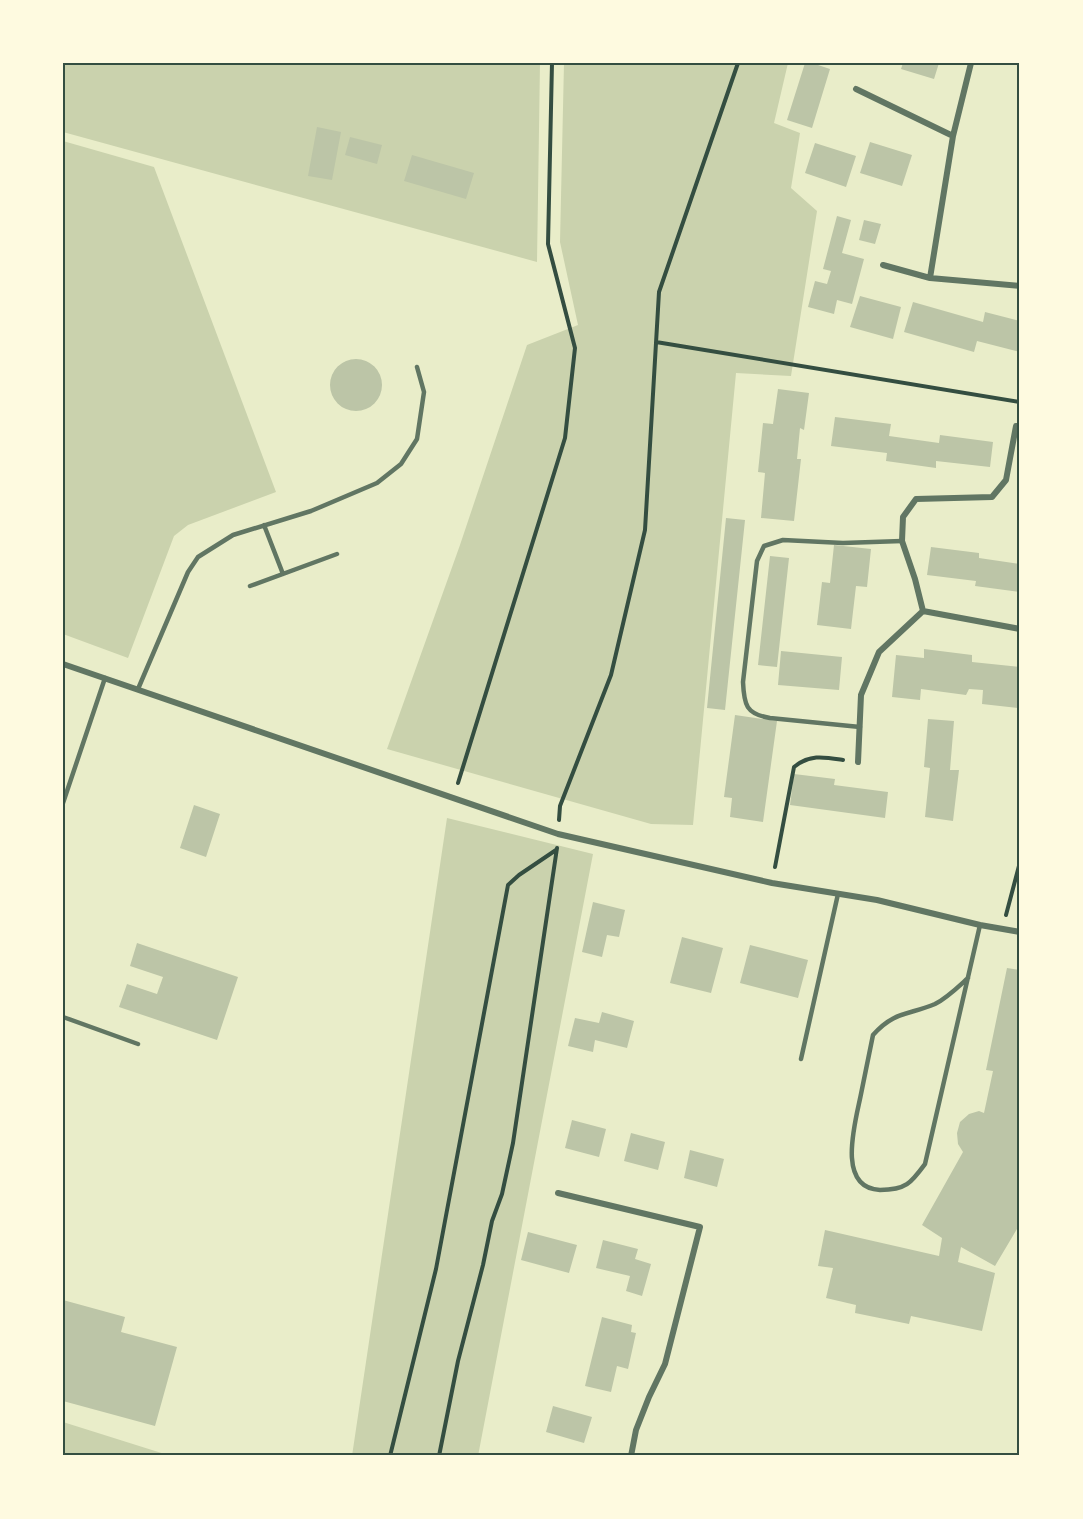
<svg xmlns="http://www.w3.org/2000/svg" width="1083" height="1519" viewBox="0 0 1083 1519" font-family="'Public Sans',sans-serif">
<rect width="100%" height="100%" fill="#e9edc9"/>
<path fill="#cad2ad" d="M63 63H540L537 262 63 132Z
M564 63H788L774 123 800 133 791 188 817 211 791 376 736 373 693 825 651 824 387 749 460 545 527 345 578 325 560 242Z
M63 141 154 167 276 492 188 525 174 536 128 658 63 634Z
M447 818 593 854 478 1456H352Z
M63 1422 171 1456H63Z"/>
<path fill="#bcc5a7" d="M805 63H812L830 69 812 128 787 120Z
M903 63H939L934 79 901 69Z
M317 127 341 132 332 180 308 176Z
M350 137 382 145 377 164 345 155Z
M870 142 912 155 902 186 860 173Z
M815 143 856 156 846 187 805 173Z
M412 155 474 173 466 199 404 181Z
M837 216 851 220 842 253 864 259 852 304 837 300 834 314 808 307 815 281 827 284 831 271 823 269Z
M864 220 881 224 875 244 859 240Z
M860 296 901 307 893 339 850 327Z
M913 302 983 322 985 312 1020 321V352L977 341 974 352 904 332Z
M330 385a26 26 0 1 1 52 0a26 26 0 1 1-52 0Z
M778 389 809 393 804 430 800 428 797 459H801L794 521 761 518 765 473 758 472 763 423 773 424Z
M835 417 891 424 889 436 939 443 940 435 993 442 990 467 936 461V468L886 461 887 453 831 446Z
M726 518 745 520 725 710 707 708Z
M834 545 871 549 867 587 856 586 851 629 817 625 822 582 830 583Z
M931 547 979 553V558L1020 564V592L975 586 976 581 927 575Z
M770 556 789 558 777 667 758 665Z
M924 649 972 655V662L1020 667 1019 708 982 704 983 690 969 689 966 695 921 689 920 700 892 697 896 655 924 658Z
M781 651 842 657 839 690 778 685Z
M735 715 777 721 763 822 730 817 732 798 724 797Z
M928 719 954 721 950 770H959L953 821 925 817 930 768 924 767Z
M794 774 835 779 834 785 888 792 885 818 790 805Z
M194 805 220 814 206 857 180 848Z
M593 902 625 910 619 937 607 935 602 957 582 952Z
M682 937 723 948 711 993 670 983Z
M137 943 238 977 217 1040 119 1007 127 984 157 994 163 977 130 966Z
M750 945 808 960 798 998 740 983Z
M1007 968 1020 970V1224L995 1266 961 1247 958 1262 995 1273 982 1331 911 1316 909 1324 855 1313 856 1305 826 1298 833 1268 818 1266 825 1230 939 1256 942 1238 922 1225 963 1152 958 1144 957 1133 960 1122 969 1114 979 1111 984 1113 993 1071 986 1070Z
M602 1012 634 1021 627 1048 595 1040 593 1052 568 1046 575 1018 599 1023Z
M572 1120 606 1129 599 1157 565 1148Z
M631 1133 665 1142 658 1170 624 1161Z
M690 1150 724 1159 717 1187 684 1178Z
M528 1232 577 1245 569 1273 521 1260Z
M603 1240 638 1249 635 1259 651 1264 642 1296 626 1291 630 1276 596 1268Z
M63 1300 125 1317 121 1332 177 1347 155 1426 63 1401Z
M602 1317 632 1325 631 1332 636 1333 628 1369 617 1366 611 1392 585 1386Z
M553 1406 592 1417 584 1443 546 1432Z"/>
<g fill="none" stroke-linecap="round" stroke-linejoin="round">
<path stroke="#344e41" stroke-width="4" d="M656 342 1020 402
M458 783 565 438 575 348 548 244 552 63
M559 820 560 806 611 675 645 530 659 292 738 63
M775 867 794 767C810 754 824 757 843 760
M1006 915 1020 862
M390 1456 436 1269 508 885 519 875 556 850
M439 1456 458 1361 483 1265 492 1221 502 1194 513 1143 557 848"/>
<path stroke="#617663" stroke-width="4.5" d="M264 525 283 574
M250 586 337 554
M138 689 188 572 198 557 233 535 311 511 377 483 401 464 417 439 424 392 417 367
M860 727 770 718C746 714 744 705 743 682L757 561 764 546 783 540 843 543 902 541
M63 803 105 678
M968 978C958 987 947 998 935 1004 909 1015 894 1011 873 1035 869 1055 865 1075 861 1094 856 1120 835 1188 880 1190 906 1190 911 1183 925 1164L980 925
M63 1017 138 1044
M801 1059 838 894"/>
<path stroke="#617663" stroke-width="6" d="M856 89 953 136
M883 265 930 278 1020 286
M930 278 953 136 971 63
M923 611 1020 629
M63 664 558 834 772 883 877 900 980 925 1020 932
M858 762 861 695 879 652 923 611 915 579 902 541 903 517 916 499 992 497 1006 480 1016 426
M558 1193 700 1227 665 1364 649 1397 636 1430 631 1456"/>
</g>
<rect width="1083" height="1519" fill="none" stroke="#fefae0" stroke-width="129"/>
<rect x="64" y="64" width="954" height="1390" fill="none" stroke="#344e41" stroke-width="2"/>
</svg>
